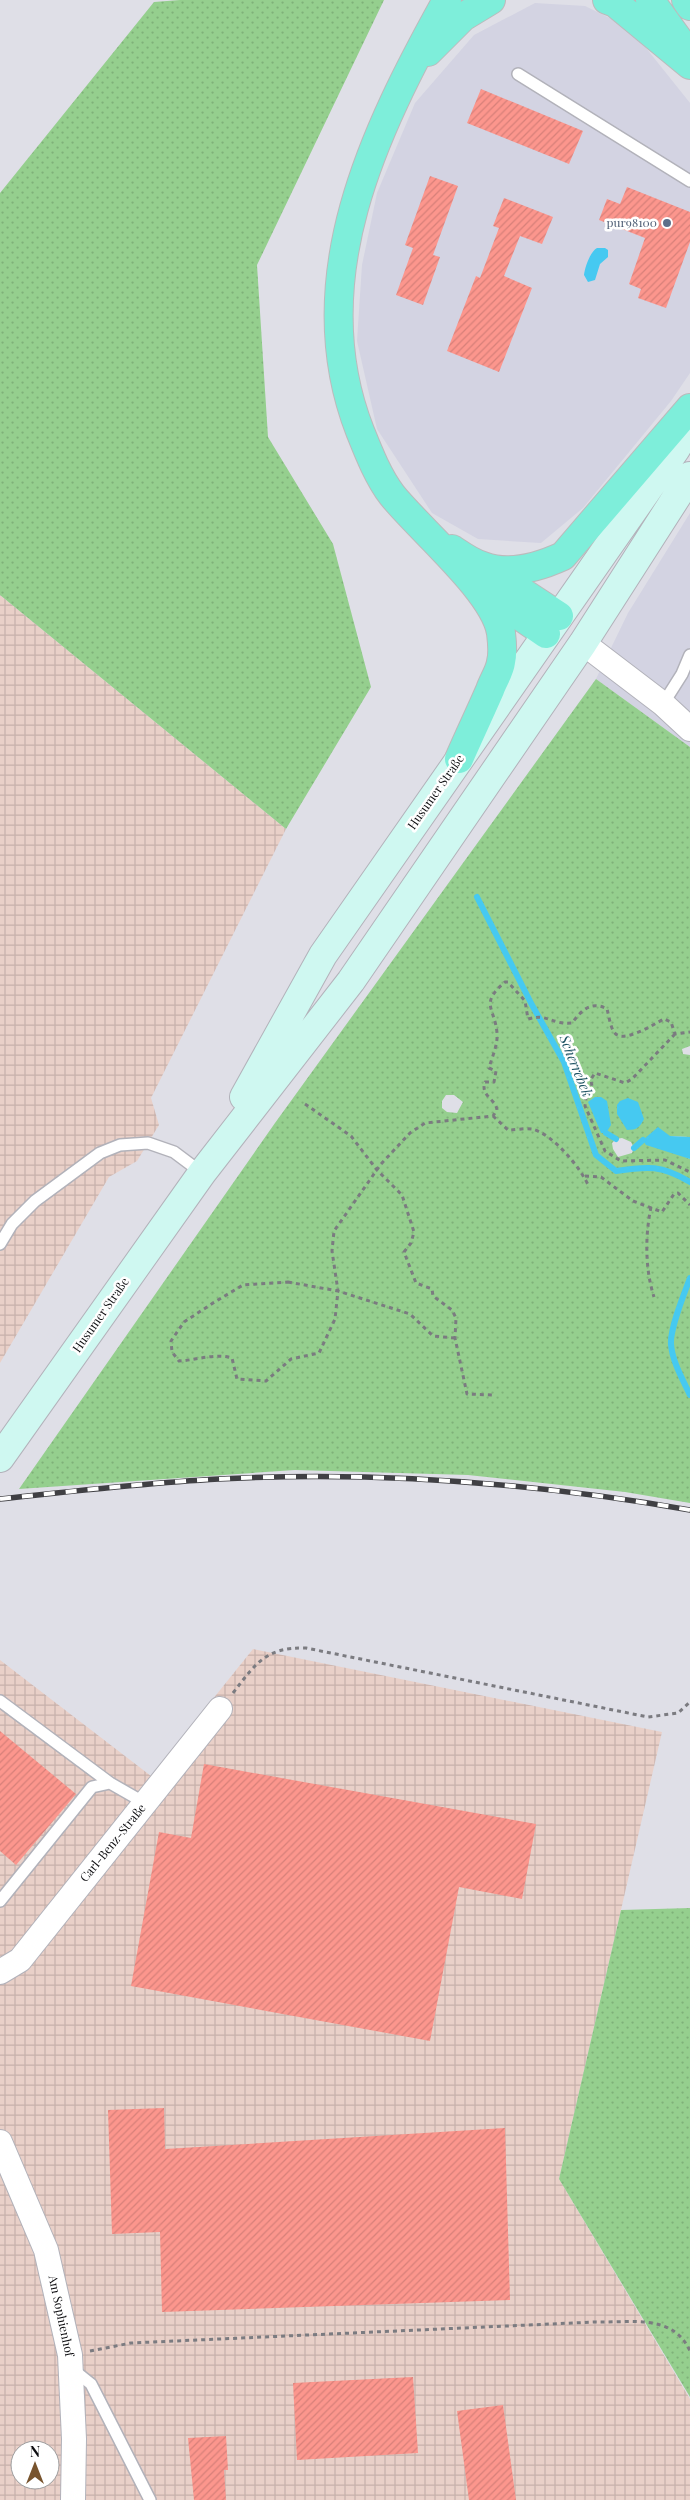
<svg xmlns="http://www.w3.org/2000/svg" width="690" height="2500" viewBox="0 0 690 2500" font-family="'Playfair Display',serif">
<defs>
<pattern id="industrial-grid" width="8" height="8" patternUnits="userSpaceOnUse" patternTransform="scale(1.25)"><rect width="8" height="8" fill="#e9d0c8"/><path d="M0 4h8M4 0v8" fill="none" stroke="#c7b1ab"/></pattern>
<pattern id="grass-dots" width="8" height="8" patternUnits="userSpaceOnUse" patternTransform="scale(1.25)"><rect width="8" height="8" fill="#95cf8e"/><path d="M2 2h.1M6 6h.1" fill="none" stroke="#7fb179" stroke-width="1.8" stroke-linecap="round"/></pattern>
<pattern id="building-hatch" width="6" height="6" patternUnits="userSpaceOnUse" patternTransform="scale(1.25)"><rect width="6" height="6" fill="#fc968d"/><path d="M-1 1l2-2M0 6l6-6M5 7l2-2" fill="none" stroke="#d78079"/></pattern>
</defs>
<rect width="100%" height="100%" fill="#dfdfe7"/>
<path fill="#d3d3e2" d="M535 3 585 6 630 28 690 103V373L671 401 583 508 541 543 478 539 432 513 377 429 357 341 362 265 377 193 415 103 474 35Z
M690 513V747L596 679 628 613Z"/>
<path fill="url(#industrial-grid)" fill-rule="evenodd" d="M0 595 286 829 151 1098 159 1125 137 1161 109 1177 0 1363Z
M253 1649 662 1732 559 2179 690 2399V2500H0V1660L151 1776ZM20 2450H50V2480H20Z"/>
<path fill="url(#grass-dots)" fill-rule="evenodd" d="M180 0H384L257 265 268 437 333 544 371 687 286 829 0 595V193L154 2Z
M596 679 690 747V1046L682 1049 683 1054 690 1055V1137L670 1136 681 1155 690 1159V1503L625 1492 468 1475 295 1470 19 1489 275 1123ZM446 1095H454L463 1102 457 1113 447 1112 442 1108V1101ZM622 1138 631 1142 634 1148 632 1153 618 1157 613 1149 612 1143 616 1139Z
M690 1908V2397L559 2179 621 1910Z"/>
<path fill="#46c9f1" d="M597 248H605L608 250V257L600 264 595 280 588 282 584 275C585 267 590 252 597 248Z
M595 1097H601L607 1101 611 1125 606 1133H601L588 1102Z
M628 1098 638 1102 644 1119C640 1127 637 1130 627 1130L617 1114V1105L620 1101Z
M658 1127 670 1136 690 1137V1159L646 1145 643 1140Z"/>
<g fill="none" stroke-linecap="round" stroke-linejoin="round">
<path stroke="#46c9f1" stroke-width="6" d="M477 897 532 1005 564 1062 596 1155 616 1171C648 1166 662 1165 690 1182
M606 1133 616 1139
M634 1148 643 1140
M690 1278C684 1294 670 1328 671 1344 672 1361 683 1380 690 1395"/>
</g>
<path fill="url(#building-hatch)" d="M481 89 583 131 569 164 467 123Z
M430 176 458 186 433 255 440 257 423 305 396 295 413 248 405 245Z
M627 187 690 212V242L666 308 638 298 641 289 629 284 645 238 599 220 607 199 620 204Z
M504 198 553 217 542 244 520 236 504 276 532 288 499 372 447 351 476 276 480 278 499 228 493 226Z
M0 1731 76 1794 16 1865 0 1851Z
M204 1764 536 1824 522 1899 459 1887 430 2041 131 1986 159 1832 191 1838Z
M164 2108 165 2149 505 2128 510 2300 162 2312 160 2232 112 2234 108 2110Z
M413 2377 418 2453 297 2460 293 2383Z
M503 2405 516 2500H469L457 2411Z
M226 2436 228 2470H224L226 2500H194L188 2438Z"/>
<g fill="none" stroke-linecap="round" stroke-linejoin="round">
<g stroke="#b2b2ba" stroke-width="14">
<path id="service" d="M518 74 690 181
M663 704 682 674 690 655
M0 1244 12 1224 35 1201 100 1153 120 1145 148 1143 174 1152 202 1173
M0 1701 110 1783
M0 1901 92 1787 110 1783 145 1803
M71 2368 91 2384 150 2500"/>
</g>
<g stroke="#b2b2ba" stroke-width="26">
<path id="minor" d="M583 643 663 704 690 729
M0 1972 20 1960 220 1709
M0 2142 46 2250 70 2355 74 2439 73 2500"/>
</g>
<g stroke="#b2b2ba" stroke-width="30">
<path id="secondary" d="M244 1097 323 955 676 449 690 424
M0 1458 202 1173 351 981 583 643 690 476"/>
</g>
<g stroke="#bbbbbc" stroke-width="30">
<path id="trunk" d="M447 0C374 131 301 280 360 431 368 451 378 477 392 495 419 529 495 592 501 633 502 641 503 654 501 662 500 671 493 681 490 690 480 713 469 736 459 759
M607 0 615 3 690 65
M650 0 684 47
M686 0 690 6
M428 52 463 17 491 0
M452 549C461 555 472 563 483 566 509 576 539 567 563 556L690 408
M487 569 559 616
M481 589 546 634"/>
</g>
<path stroke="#7b7b80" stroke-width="3" stroke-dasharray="4 4" stroke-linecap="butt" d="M675 1034 632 1079 625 1083 595 1073 591 1079 592 1087 586 1098 585 1106 605 1151 621 1161 665 1160 690 1172
M305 1104 351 1136 377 1170 402 1195 414 1232 411 1243 404 1252 416 1283 432 1289 433 1296 452 1310 456 1318 455 1338 467 1394 493 1395
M493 1116 508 1130C515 1130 525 1128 532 1129 553 1134 581 1168 589 1187
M585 1176 601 1177 633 1201 662 1212 674 1194 678 1193 690 1205
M651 1207C645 1236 645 1269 654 1297
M288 1282 338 1291 335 1319 319 1353 291 1359 266 1381 237 1379 232 1358C215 1353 197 1360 179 1361L172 1352 171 1341 184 1322 213 1303 243 1285Z
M455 1338 433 1336 410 1314 338 1291 332 1251 334 1231 381 1164 410 1133 425 1123 493 1116 497 1110C496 1099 480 1096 485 1082H494L496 1071 489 1068C492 1057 498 1045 497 1033 495 1008 479 1004 505 982H508L525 1001 528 1019C548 1013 552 1025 572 1023 581 1011 591 1000 607 1009 609 1016 610 1026 614 1032 622 1045 654 1024 664 1019L671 1022 675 1034 690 1032
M233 1693C256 1663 266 1647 306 1648L648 1717 678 1713 690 1702
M90 2351 131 2343 595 2322C630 2323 673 2313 690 2351"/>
<use href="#service" stroke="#fff" stroke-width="11"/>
<use href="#minor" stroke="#fff" stroke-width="24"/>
<use href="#secondary" stroke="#cff8f1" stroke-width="28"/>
<use href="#trunk" stroke="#7eeeda" stroke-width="28"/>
<g stroke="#404044" stroke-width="5.5">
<path id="rail" d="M0 1499C73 1491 145 1483 219 1479 376 1471 535 1483 690 1510"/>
</g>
<use href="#rail" stroke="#fff" stroke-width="4" stroke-dasharray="11" stroke-linecap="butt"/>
</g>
<circle fill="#5c6f8a" stroke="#fff" stroke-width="2" cx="667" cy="223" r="5"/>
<g text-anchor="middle" stroke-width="5" stroke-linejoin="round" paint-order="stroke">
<g font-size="12" fill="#4e5e75" stroke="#fff" text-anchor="end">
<text x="657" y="227">pur98100</text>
</g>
<g font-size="12" fill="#0d0d10" stroke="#fff">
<text transform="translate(436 792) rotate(-55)" y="4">Husumer Straße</text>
<text transform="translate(101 1315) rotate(-55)" y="4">Husumer Straße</text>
<text transform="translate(113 1843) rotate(-51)" y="4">Carl-Benz-Straße</text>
<text transform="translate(61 2316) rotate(78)" y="4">Am Sophienhof</text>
</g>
<g font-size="14" font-style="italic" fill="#1c5262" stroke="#fff">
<text transform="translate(576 1066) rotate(68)" y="5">Scherrebek</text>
</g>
</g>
<g transform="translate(35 2465)"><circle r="24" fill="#ffffff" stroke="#9e9e9f"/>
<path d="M0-4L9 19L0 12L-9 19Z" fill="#78542e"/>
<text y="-8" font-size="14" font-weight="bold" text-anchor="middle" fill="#0d0d10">N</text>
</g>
</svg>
